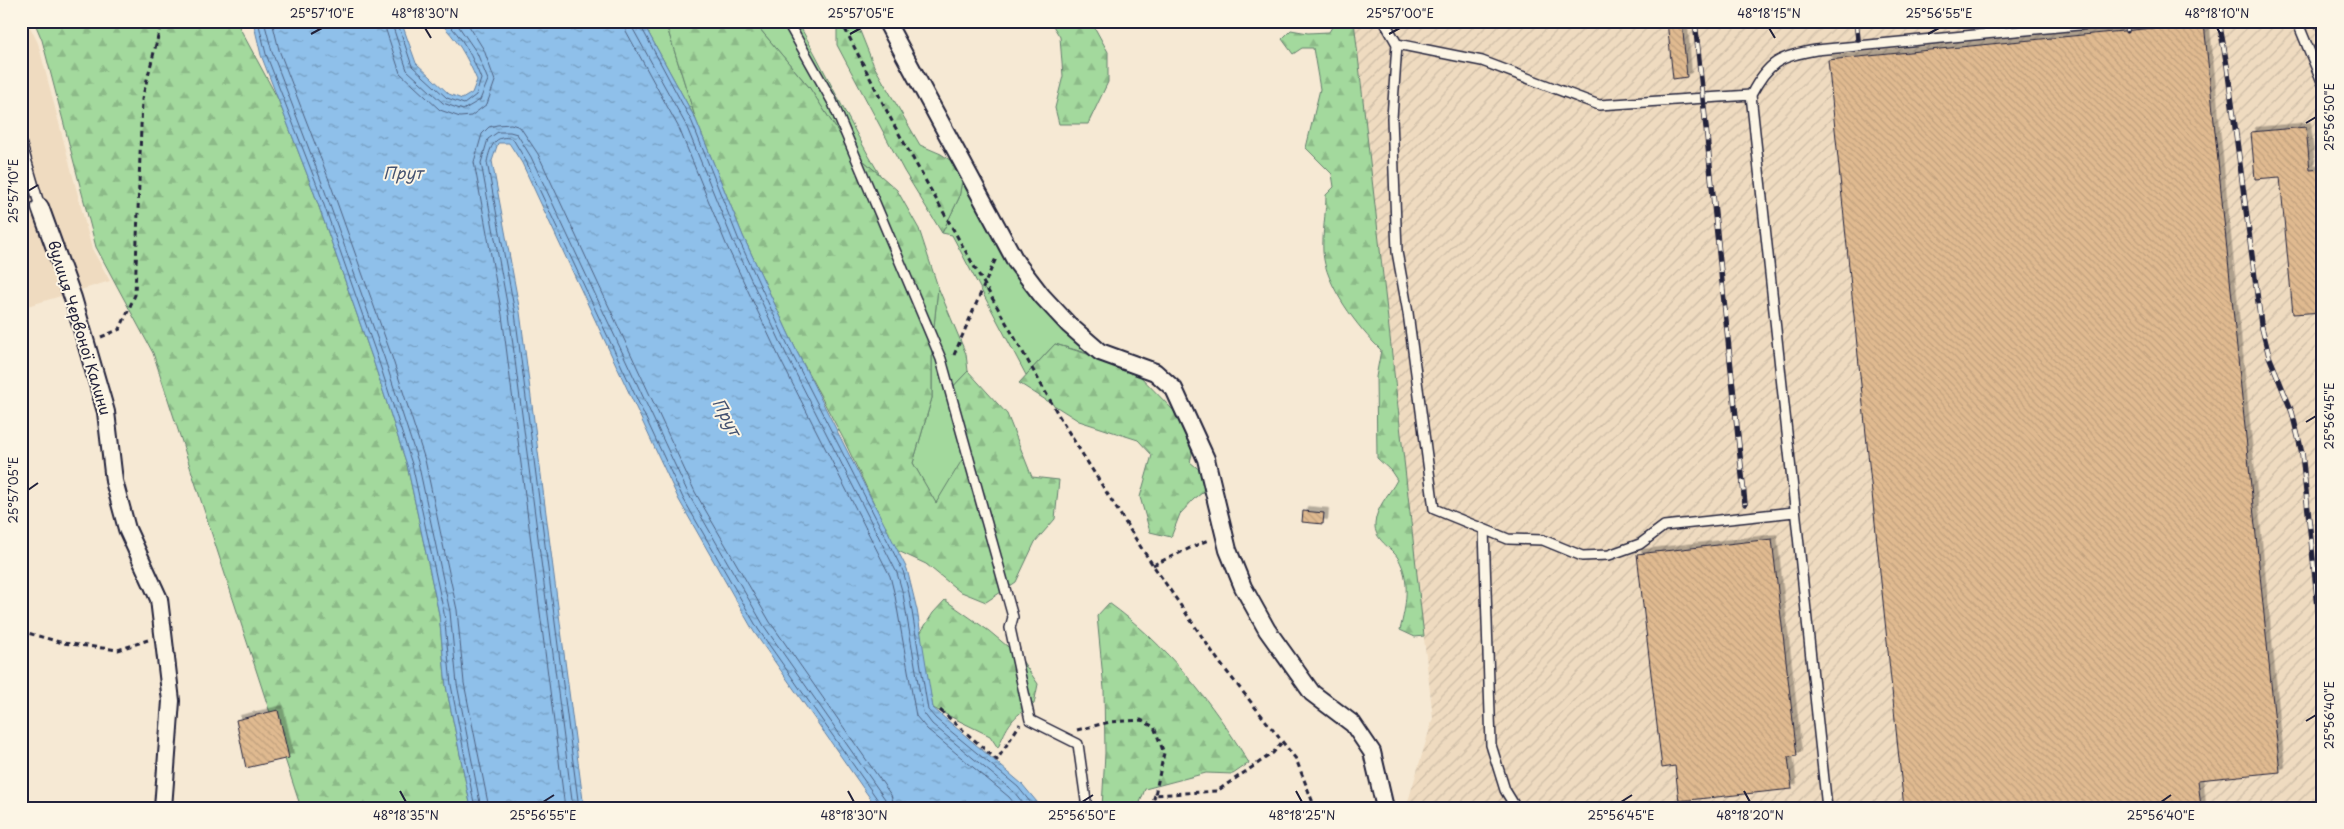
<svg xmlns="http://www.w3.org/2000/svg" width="2344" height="829" viewBox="0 0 2344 829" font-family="'Playpen Sans',sans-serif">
<defs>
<pattern id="industrial-furrows" width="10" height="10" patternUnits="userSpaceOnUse" patternTransform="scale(1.25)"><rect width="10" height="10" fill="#efdbc0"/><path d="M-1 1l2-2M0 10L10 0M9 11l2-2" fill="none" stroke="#cdbca6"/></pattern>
<pattern id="forest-firs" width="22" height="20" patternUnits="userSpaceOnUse" patternTransform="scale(1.25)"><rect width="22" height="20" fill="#a3d99d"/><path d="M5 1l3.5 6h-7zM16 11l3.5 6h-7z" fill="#8cba88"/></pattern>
<pattern id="water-ripples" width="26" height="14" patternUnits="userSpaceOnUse" patternTransform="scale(1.25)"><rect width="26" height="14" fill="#8fc0ea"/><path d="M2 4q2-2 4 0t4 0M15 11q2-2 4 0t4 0" fill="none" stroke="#749cbf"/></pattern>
<pattern id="building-back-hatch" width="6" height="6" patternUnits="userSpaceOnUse" patternTransform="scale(1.25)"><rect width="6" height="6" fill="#e0ba90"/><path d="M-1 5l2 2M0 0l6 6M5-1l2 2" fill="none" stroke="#c0a07d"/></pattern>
<filter id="shadow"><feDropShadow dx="4.5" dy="-4.5" stdDeviation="0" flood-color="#0004"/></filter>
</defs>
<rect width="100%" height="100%" fill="#f6e9d4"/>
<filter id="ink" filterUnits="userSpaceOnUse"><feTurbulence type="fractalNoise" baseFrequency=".02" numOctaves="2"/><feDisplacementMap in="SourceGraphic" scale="10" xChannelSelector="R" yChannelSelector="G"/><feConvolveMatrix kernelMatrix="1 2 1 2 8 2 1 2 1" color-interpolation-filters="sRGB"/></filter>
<g filter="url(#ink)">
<path fill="#efdbc0" d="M21 21H27L38 43 92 249 110 281 21 308Z"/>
<path fill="url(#industrial-furrows)" d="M1354 21H2323V808H1406L1433 718Z"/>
<path fill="#a3d99d" stroke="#627e6c" d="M642 21H665L696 120Z
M753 21H797C826 72 850 125 880 175L848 147 809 87Z
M965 176 1090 354 1055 344 1026 375 952 235 942 233 959 198 962 180Z
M938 287 966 354 968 371 948 392 966 455 936 504 913 463 932 398V346Z"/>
<path fill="url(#forest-firs)" stroke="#627e6c" d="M34 21H236L278 99 312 187 373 360 407 465 439 614 446 686 471 808H301L153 353 96 247 42 40Z
M665 21H753L809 87 848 147 897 190 919 229 938 287 932 346V398L913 463 936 503 965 455 948 392 968 371 1007 414 1032 477 1059 480 1055 519 1035 542 1016 582 986 602 959 591 926 564 896 550 843 438 797 352 743 236 696 120Z
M837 21H856L874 66 920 145 941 154 959 166 965 176 962 180 959 198 942 233 904 171 837 45Z
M1050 21H1091L1108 52V82L1088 124H1059L1055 108 1063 76 1060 37Z
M1329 21H1354L1424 636 1415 637 1400 630C1406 606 1411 580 1398 558 1391 547 1374 540 1375 524 1376 507 1389 495 1397 480L1391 471 1377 458 1376 377 1381 350C1358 328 1325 285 1323 252 1322 233 1326 214 1326 195L1334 187 1332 174 1306 148 1320 89 1313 48H1302L1293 54 1282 39 1291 30 1308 33 1329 32 1332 27Z
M1055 344 1132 368 1177 414 1189 439 1192 454 1190 462 1207 476 1209 488 1194 499 1180 514 1171 537 1150 532 1140 497 1152 455 1138 440 1079 421 1019 383Z
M945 600 989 631 1019 656 1038 684 1034 704C1012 716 1007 726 998 748L990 736 933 708 919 635 933 613Z
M1109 603C1166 644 1213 703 1249 763L1233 774 1206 773 1145 789 1138 808H1102L1105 753 1104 689 1097 616Z"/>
<path fill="url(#water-ripples)" stroke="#6381a4" d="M253 21H401L416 63 449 94 462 99 472 93 477 80C467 57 457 38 438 21H642L696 120 743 236 797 352 907 569 917 610 933 708 1022 784 1042 808H877L754 632 679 500 522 163 509 143H498L492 161 520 312 584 808H471L446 686 439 614 407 465 373 360 312 187 261 55Z"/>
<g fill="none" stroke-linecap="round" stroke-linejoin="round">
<path stroke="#4e6181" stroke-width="1" d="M258 21 266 54 317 185 378 359 412 464 444 613 451 685 475 808
M264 21 272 52 322 183 384 357 418 462 450 612 457 684 481 808
M272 21 279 50 329 180 391 354 425 460 457 610 464 683 489 808
M383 21 400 73 440 110 460 117 471 116 487 104 495 81 484 50 466 21
M391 21 407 70 443 103 463 110 480 100 488 80 477 53 455 21
M397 21 412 66 447 98 464 104 476 95 481 79C473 58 463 37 445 21
M624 21 626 31 679 128 726 244 780 359 890 576 895 596 916 716 927 729 1009 797 1018 808
M632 21 633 29 686 125 733 241 787 356 897 573 903 594 923 712 932 724 1014 792 1027 808
M638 21 692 122 738 238 792 354 903 571 909 593 928 710 936 719 1018 787 1035 808
M565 808 502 315 474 162 482 134 489 127 497 125 511 124 520 127 538 154 695 492 770 622 891 795 895 808
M573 808 509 314 481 163 488 139 498 132H510L517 134 531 157 689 495 764 626 885 799 887 808
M579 808 515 313 487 162C490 147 495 133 513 139L526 161 683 498 758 629 880 803 881 808"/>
</g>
<path fill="url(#building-back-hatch)" stroke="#22223b" filter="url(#shadow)" d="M1667 21H1682L1687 77 1673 79Z
M2204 23 2280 772 2198 780 2201 808H1904L1828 60Z
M2306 127 2310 170 2323 169V312L2293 314 2280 177 2255 179 2251 132Z
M1303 511 1324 513 1323 524 1302 522Z
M1772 539 1797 756 1788 757 1792 789 1679 801 1675 766 1662 768 1637 554Z
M278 710 289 758 246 768 236 720Z"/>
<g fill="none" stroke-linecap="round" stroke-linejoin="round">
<g stroke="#22223b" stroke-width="12">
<path id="lane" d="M787 21 832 101 941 359 1013 617 1010 628 1030 720 1078 744 1087 808
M1384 21 1397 44 1392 118 1397 252 1408 313 1434 509 1508 539 1543 540 1582 556 1609 555 1640 544 1664 526 1794 512
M2297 21 2323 84
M1397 44 1482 61 1599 105 1751 95
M21 142 40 207
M1484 529 1491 745 1505 790 1516 808
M1827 808 1751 95C1768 62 1780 56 1816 50L2122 21"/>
</g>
<g stroke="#22223b" stroke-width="20">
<path id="street" d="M886 21 1016 262 1042 296 1069 325 1100 352 1155 372 1174 389 1206 459 1228 550 1243 587 1267 630 1312 693 1353 724 1372 752 1385 808
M40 207 73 298 106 412 114 481 127 529 159 599 171 701 163 808"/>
</g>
<path stroke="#22223b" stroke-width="3" stroke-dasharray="5 4" stroke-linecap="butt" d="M841 21 894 125 1063 423 1142 549 1220 663 1296 759 1315 808
M101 337 120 329 135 295 142 99 162 21
M954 355 996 258
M1153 565 1210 539
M21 631 63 643 118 650 148 640
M940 710 997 760 1020 724
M1077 730 1110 722 1141 720 1154 727 1164 753 1155 795 1217 791 1273 753 1282 742
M1151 808 1155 795"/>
<use href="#lane" stroke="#fcf5e5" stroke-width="9"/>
<use href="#street" stroke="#fcf5e5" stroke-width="16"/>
<g stroke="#22223b" stroke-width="5.5">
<path id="rail" d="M1695 21 1745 504
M1856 21 1858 39
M2126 21 2127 31
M2219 21 2227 66 2261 324 2269 356 2292 412 2302 453 2323 655
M2314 21 2323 35"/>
</g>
<use href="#rail" stroke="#fcf5e5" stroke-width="4" stroke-dasharray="11" stroke-linecap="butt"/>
</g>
</g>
<path fill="none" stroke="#22223b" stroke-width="2" d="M425 28 431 38M1769 28 1775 38M2217 28 2223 38M311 34 322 28M850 34 861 28M1389 34 1400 28M1928 34 1939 28M2306 123 2316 117M28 191 38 185M2306 422 2316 416M28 490 38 483M2306 721 2316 715M400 791 406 802M848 791 854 802M1296 791 1302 802M1744 791 1750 802M543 802 554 795M1082 802 1093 795M1621 802 1632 795M2161 802 2171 795"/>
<g text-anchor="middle" stroke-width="4" stroke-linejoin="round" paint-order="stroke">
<g font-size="15" fill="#22223b" stroke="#fcf5e5">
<text transform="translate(79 328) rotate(73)" y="5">вулиця Червоної Калини</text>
</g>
<g font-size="16" font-style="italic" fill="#435170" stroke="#fcf5e5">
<text x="403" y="179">Прут</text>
<text transform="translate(727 417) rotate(61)" y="6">Прут</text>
</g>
</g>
<rect width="2344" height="829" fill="none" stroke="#fcf5e5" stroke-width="55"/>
<rect x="28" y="28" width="2288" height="774" fill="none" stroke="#22223b" stroke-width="2"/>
<g font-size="12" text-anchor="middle" fill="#22223b">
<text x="322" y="18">25°57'10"E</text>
<text x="425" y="18">48°18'30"N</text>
<text x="861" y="18">25°57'05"E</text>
<text x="1400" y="18">25°57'00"E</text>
<text x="1769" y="18">48°18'15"N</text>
<text x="1939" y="18">25°56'55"E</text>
<text x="2217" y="18">48°18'10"N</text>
<text transform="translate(2330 117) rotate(-90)" y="4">25°56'50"E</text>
<text transform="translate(14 191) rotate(-90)" y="4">25°57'10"E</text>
<text transform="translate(2330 416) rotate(-90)" y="4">25°56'45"E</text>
<text transform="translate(14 490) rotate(-90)" y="4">25°57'05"E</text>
<text transform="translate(2330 715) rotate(-90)" y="4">25°56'40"E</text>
<text x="406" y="820">48°18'35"N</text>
<text x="543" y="820">25°56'55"E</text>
<text x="854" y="820">48°18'30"N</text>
<text x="1082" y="820">25°56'50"E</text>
<text x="1302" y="820">48°18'25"N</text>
<text x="1621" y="820">25°56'45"E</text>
<text x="1750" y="820">48°18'20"N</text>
<text x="2161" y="820">25°56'40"E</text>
</g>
</svg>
